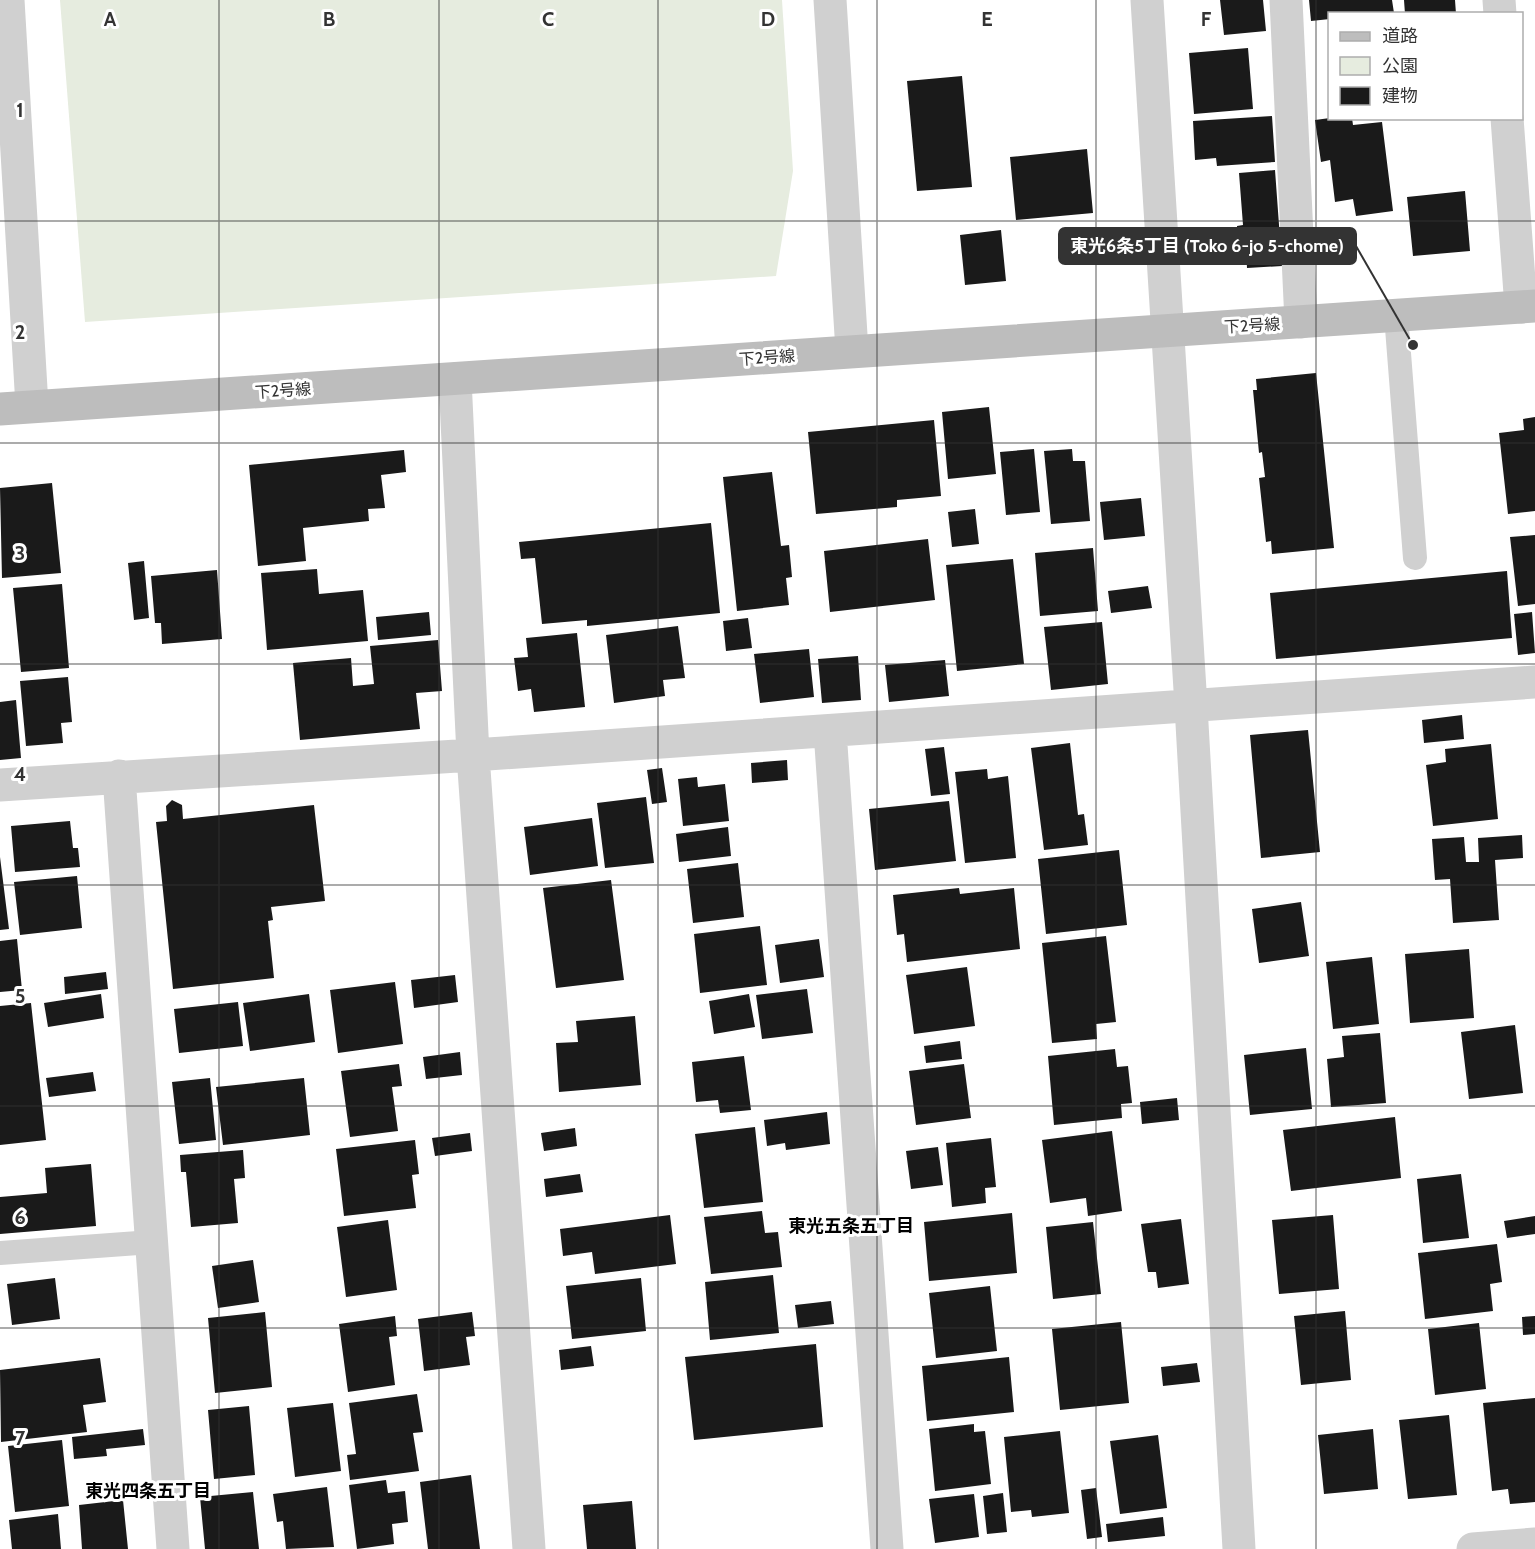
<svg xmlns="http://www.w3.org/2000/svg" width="1535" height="1549" viewBox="0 0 1535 1549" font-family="Cabin,'Noto Sans JP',sans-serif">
<rect width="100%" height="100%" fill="#fff"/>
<path fill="#e6ecdf" d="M60 0H782L793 171 776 276 85 322Z"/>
<path fill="#1a1a1a" d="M1220 0H1263L1266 31 1224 35Z
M1309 0H1392L1394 13 1330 14V19L1311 21Z
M1404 0H1455L1456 14H1405Z
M1248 48 1253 109 1194 114 1189 53Z
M962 76 972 187 917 191 907 81Z
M1272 116 1275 162 1217 166 1216 158 1195 160 1193 121Z
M1330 118H1352L1353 125 1382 122 1393 211 1356 216 1353 199 1335 202 1330 160 1321 162 1315 120Z
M1087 149 1093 213 1016 220 1010 157Z
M1275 170 1282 266 1247 268 1246 250H1238L1237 226 1243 225 1239 173Z
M1465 191 1470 251 1413 256 1407 197Z
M1001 230 1006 281 965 285 960 235Z
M1316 373 1334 548 1272 554 1271 541 1266 542 1259 478 1265 477 1262 452 1259 453 1253 390H1257L1256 379Z
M989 407 996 474 948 479 942 412Z
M1535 417V511L1508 514 1499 433 1524 430 1523 419Z
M934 420 941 496 897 500V507L816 514 808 432Z
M1034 449 1040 512 1006 515 1000 452Z
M1072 449 1073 461H1085L1090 521 1051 524 1044 451Z
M404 450 406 472 381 475 385 508 368 509 369 521 303 528 306 561 258 566 249 465Z
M772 472 781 546 789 545 792 577 786 578 789 605 737 611 723 477Z
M52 483 61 573 2 578 0 488Z
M1141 498 1145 536 1104 540 1100 502Z
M975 509 979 544 952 547 948 512Z
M711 523 720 613 587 626V620L542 624 535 558 521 559 519 542Z
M1535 535V604L1518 606 1510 537Z
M928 539 935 600 830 612 824 551Z
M1093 548 1098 611 1040 616 1035 553Z
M1013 559 1024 664 957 671 946 565Z
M144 561 149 618 134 620 128 563Z
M317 569 319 594 363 590 368 641 267 650 261 573Z
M217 570 222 639 162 644 161 623H155L151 576Z
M1507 571 1512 638 1276 659 1270 593Z
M62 584 69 668 21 672 13 588Z
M1148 586 1152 608 1111 613 1108 591Z
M429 612 431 635 378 640 376 617Z
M1532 612 1535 653 1518 655 1514 614Z
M748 618 752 648 726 651 723 621Z
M1102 622 1108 684 1051 690 1044 627Z
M678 626 685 678 663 680 665 696 614 703 606 635Z
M577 633 585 707 534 712 531 689 518 691 514 658 528 657 526 638Z
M438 640 442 691 416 693 420 729 300 740 293 663 351 658 353 686 374 684 370 646Z
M809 649 814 697 760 703 754 654Z
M858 656 861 700 822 703 818 659Z
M945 660 949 696 889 702 885 665Z
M68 677 72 722 61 723 63 743 26 746 20 681Z
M16 700 21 758 0 760V702Z
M1462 715 1464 739 1424 743 1422 720Z
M1308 730 1320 852 1261 858 1250 735Z
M1070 743 1078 815 1084 814 1088 845 1044 850 1031 748Z
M1491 744 1498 819 1433 826 1426 765 1446 762 1445 749Z
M944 747 950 794 931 796 925 749Z
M787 760 788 780 752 783 751 763Z
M662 768 667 802 652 804 647 770Z
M987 769 988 779 1008 776 1016 858 965 863 955 772Z
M697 777 698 787 725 784 729 821 683 826 678 779Z
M646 797 654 863 605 868 597 803Z
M172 800 182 805 183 819 314 805 325 901 271 907 273 920 268 921 274 978 173 989 156 822 167 821 166 806Z
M949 801 956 861 875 870 869 809Z
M592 818 598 866 530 875 524 827Z
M70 821 73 848H78L80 867 15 872 11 826Z
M728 827 731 856 679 862 676 834Z
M1522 835 1523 858 1495 860 1499 920 1453 923 1450 879 1435 880 1432 839 1464 837 1466 862H1479L1478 838Z
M1119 850 1127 925 1046 934 1038 859Z
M0 857 9 929 0 930Z
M738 863 744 917 693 923 687 869Z
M77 876 82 928 20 935 14 882Z
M611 880 624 980 556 988 543 888Z
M959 888 960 894 1014 888 1020 949 907 962 904 934 897 935 893 895Z
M1301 902 1309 956 1259 963 1252 909Z
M760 926 767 985 700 993 694 934Z
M1106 936 1116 1022 1096 1024 1097 1039 1052 1043 1042 943Z
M17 939 22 990 0 992V941Z
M819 939 824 977 780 983 775 945Z
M1469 949 1474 1018 1410 1023 1405 954Z
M1372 957 1379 1024 1333 1029 1326 962Z
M967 967 975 1026 914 1034 906 975Z
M106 972 108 989 65 994 64 977Z
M455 975 458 1002 414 1008 411 980Z
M395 982 403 1044 338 1053 330 990Z
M807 989 813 1033 762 1039 756 995Z
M101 994 104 1018 48 1027 44 1003Z
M309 994 315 1042 250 1051 243 1003Z
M749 994 755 1027 714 1034 709 1001Z
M238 1002 243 1046 179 1053 174 1009Z
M31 1003 46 1140 0 1145V1006Z
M635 1016 641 1085 559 1092 556 1043 578 1042 576 1021Z
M1515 1025 1523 1093 1469 1099 1461 1032Z
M1380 1033 1386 1103 1331 1107 1327 1059 1344 1057 1342 1036Z
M960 1041 962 1059 926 1063 924 1046Z
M1306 1048 1312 1109 1250 1115 1244 1055Z
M1115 1049 1117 1067 1128 1066 1132 1103 1121 1104 1122 1118 1054 1125 1048 1056Z
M460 1052 462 1075 426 1079 423 1057Z
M744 1056 751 1110 720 1113 718 1100 696 1102 692 1062Z
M399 1064 402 1086 392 1087 398 1131 350 1137 341 1071Z
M964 1064 971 1118 916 1125 909 1071Z
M93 1072 96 1091 49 1097 46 1078Z
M210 1078 216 1140 179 1144 172 1082Z
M304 1078 310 1135 223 1145 216 1087Z
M1177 1098 1179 1120 1142 1124 1140 1102Z
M827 1112 830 1144 786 1150 785 1143 767 1146 764 1120Z
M1395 1117 1401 1178 1291 1191 1283 1130Z
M755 1127 763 1202 704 1208 695 1134Z
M575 1128 577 1146 544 1151 541 1133Z
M1112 1131 1122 1211 1088 1216 1086 1198 1050 1203 1042 1140Z
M470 1133 472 1151 435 1156 432 1138Z
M991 1138 996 1187 985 1188 986 1203 952 1207 946 1143Z
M415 1140 419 1174 412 1175 416 1208 344 1216 336 1149Z
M938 1147 943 1185 911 1189 906 1151Z
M243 1150 245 1178 234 1179 238 1223 191 1227 186 1172H181L180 1155Z
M91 1164 96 1226 0 1234V1197L47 1193 45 1168Z
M580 1174 583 1192 546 1197 544 1179Z
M1461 1174 1469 1238 1423 1243 1417 1179Z
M762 1211 765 1233 778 1232 782 1267 711 1274 704 1217Z
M1012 1213 1017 1273 929 1281 924 1222Z
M670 1215 676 1264 595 1274 592 1252 563 1256 560 1229Z
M1333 1215 1339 1289 1279 1294 1272 1220Z
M1535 1216V1234L1507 1238 1504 1221Z
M1181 1219 1189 1284 1158 1288 1156 1272H1148L1141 1224Z
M388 1220 397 1290 346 1297 337 1227Z
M1093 1222 1101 1294 1053 1299 1046 1227Z
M1497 1244 1502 1282 1490 1284 1493 1311 1425 1319 1418 1253Z
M253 1260 259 1302 218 1308 212 1266Z
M773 1275 779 1333 710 1340 705 1282Z
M55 1278 60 1319 12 1325 7 1284Z
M641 1278 646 1331 572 1339 566 1286Z
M990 1286 997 1351 936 1358 929 1293Z
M831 1301 834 1324 798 1328 795 1305Z
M1345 1311 1351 1380 1301 1385 1294 1316Z
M265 1312 272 1387 215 1393 208 1318Z
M472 1312 475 1336 466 1337 470 1365 424 1371 418 1319Z
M395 1316 397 1336 389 1337 395 1385 348 1392 339 1324Z
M1535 1316V1334L1523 1335 1522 1317Z
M1121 1322 1129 1403 1060 1410 1052 1329Z
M1479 1323 1486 1389 1435 1395 1428 1329Z
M816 1344 823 1427 694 1440 685 1357Z
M591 1346 594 1366 561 1370 559 1350Z
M1009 1357 1014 1412 927 1421 922 1366Z
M100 1358 106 1402 83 1405 87 1432 1 1442 0 1370Z
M1197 1363 1200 1382 1163 1386 1161 1367Z
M417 1394 423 1432 413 1433 419 1471 350 1480 347 1455 356 1454 349 1403Z
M1535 1398V1502L1510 1504 1508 1489 1492 1491 1483 1403Z
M333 1403 341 1471 295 1477 287 1408Z
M249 1406 255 1475 214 1479 208 1410Z
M1449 1415 1457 1495 1408 1499 1399 1420Z
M974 1424V1432L985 1431 991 1484 935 1491 929 1429Z
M143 1429 145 1445 106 1449 107 1456 74 1459 72 1437Z
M1373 1429 1378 1489 1324 1494 1318 1435Z
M1060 1431 1069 1513 1032 1517 1031 1510 1011 1512 1004 1437Z
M1158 1435 1167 1508 1120 1514 1110 1441Z
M62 1440 69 1506 15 1512 8 1446Z
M471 1475 480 1549H428L420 1482Z
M386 1480 388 1493 405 1491 408 1522 392 1524 394 1544 357 1549 349 1485Z
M327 1487 334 1547 286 1549 283 1521 277 1522 273 1494Z
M1096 1488 1102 1537 1087 1539 1081 1490Z
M253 1492 259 1549H205L200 1497Z
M1003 1493 1007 1532 987 1534 983 1496Z
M974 1494 979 1537 935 1543 929 1499Z
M123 1500 128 1549H82L79 1505Z
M632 1501 636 1549H587L583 1505Z
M58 1514 61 1549H12L9 1520Z
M1163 1517 1165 1536 1108 1542 1106 1524Z"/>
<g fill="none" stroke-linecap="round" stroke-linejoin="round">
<path stroke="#d0d0d0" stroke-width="24" d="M1396 315 1415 558
M0 1253 152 1242"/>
<path stroke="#d0d0d0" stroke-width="33" d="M8 0 32 406
M830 0 852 351
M1147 0 1191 706 1239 1549
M1286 0 1301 322
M1499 0 1500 14
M1507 118 1521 307
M455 379 473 755 529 1549
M830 731 887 1549
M119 776 173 1549
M0 785 473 755 1535 682
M1473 1549 1535 1544"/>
<path stroke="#bdbdbd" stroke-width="33" d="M0 409 1535 306"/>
</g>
<path fill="none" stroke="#333" stroke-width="1.5" stroke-opacity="0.55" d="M219 0V1549M439 0V1549M658 0V1549M877 0V1549M1096 0V1549M1316 0V1549M0 221H1535M0 443H1535M0 664H1535M0 885H1535M0 1106H1535M0 1328H1535"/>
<g text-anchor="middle" stroke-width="6" stroke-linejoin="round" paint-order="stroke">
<g font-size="16" fill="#333" stroke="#fff">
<text transform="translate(1252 325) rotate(-3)" y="6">下2号線</text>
<text transform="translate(767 357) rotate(-4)" y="6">下2号線</text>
<text transform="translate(283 390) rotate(-4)" y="6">下2号線</text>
</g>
<g font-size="18" font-weight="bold" fill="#000" stroke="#fff">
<text x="851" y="1232">東光五条五丁目</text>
<text x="148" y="1497">東光四条五丁目</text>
</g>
</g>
<g font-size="20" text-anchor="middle" font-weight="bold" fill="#333" stroke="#fff" stroke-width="6" stroke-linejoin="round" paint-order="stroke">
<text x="110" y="26">A</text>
<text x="329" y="26">B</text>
<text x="548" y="26">C</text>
<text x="768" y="26">D</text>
<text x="987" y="26">E</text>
<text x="1206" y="26">F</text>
<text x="20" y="117">1</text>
<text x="20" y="339">2</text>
<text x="20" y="560">3</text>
<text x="20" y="781">4</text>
<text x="20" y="1003">5</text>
<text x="20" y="1224">6</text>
<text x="20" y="1445">7</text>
</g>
<path fill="none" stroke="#333" stroke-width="2" d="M1413 345L1356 246"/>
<circle fill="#333" stroke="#fff" stroke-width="2" cx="1413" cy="345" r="6"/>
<rect fill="#333" stroke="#333" stroke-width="2" x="1059" y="228" width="297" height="36" rx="6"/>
<g font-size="18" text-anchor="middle" font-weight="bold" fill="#fff">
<text x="1207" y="252">東光6条5丁目 (Toko 6-jo 5-chome)</text>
</g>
<rect x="1328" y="12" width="195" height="108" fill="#ffffff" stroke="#adadad" stroke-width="1.5"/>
<rect x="1340" y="32" width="30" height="9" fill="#bdbdbd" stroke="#adadad" stroke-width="1.5"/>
<text x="1382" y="42" font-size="18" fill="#333333">道路</text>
<rect x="1340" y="57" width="30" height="18" fill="#e6ecdf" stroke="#adadad" stroke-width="1.5"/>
<text x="1382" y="72" font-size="18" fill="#333333">公園</text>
<rect x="1340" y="87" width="30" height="18" fill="#1a1a1a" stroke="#adadad" stroke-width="1.5"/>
<text x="1382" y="102" font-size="18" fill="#333333">建物</text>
</svg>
